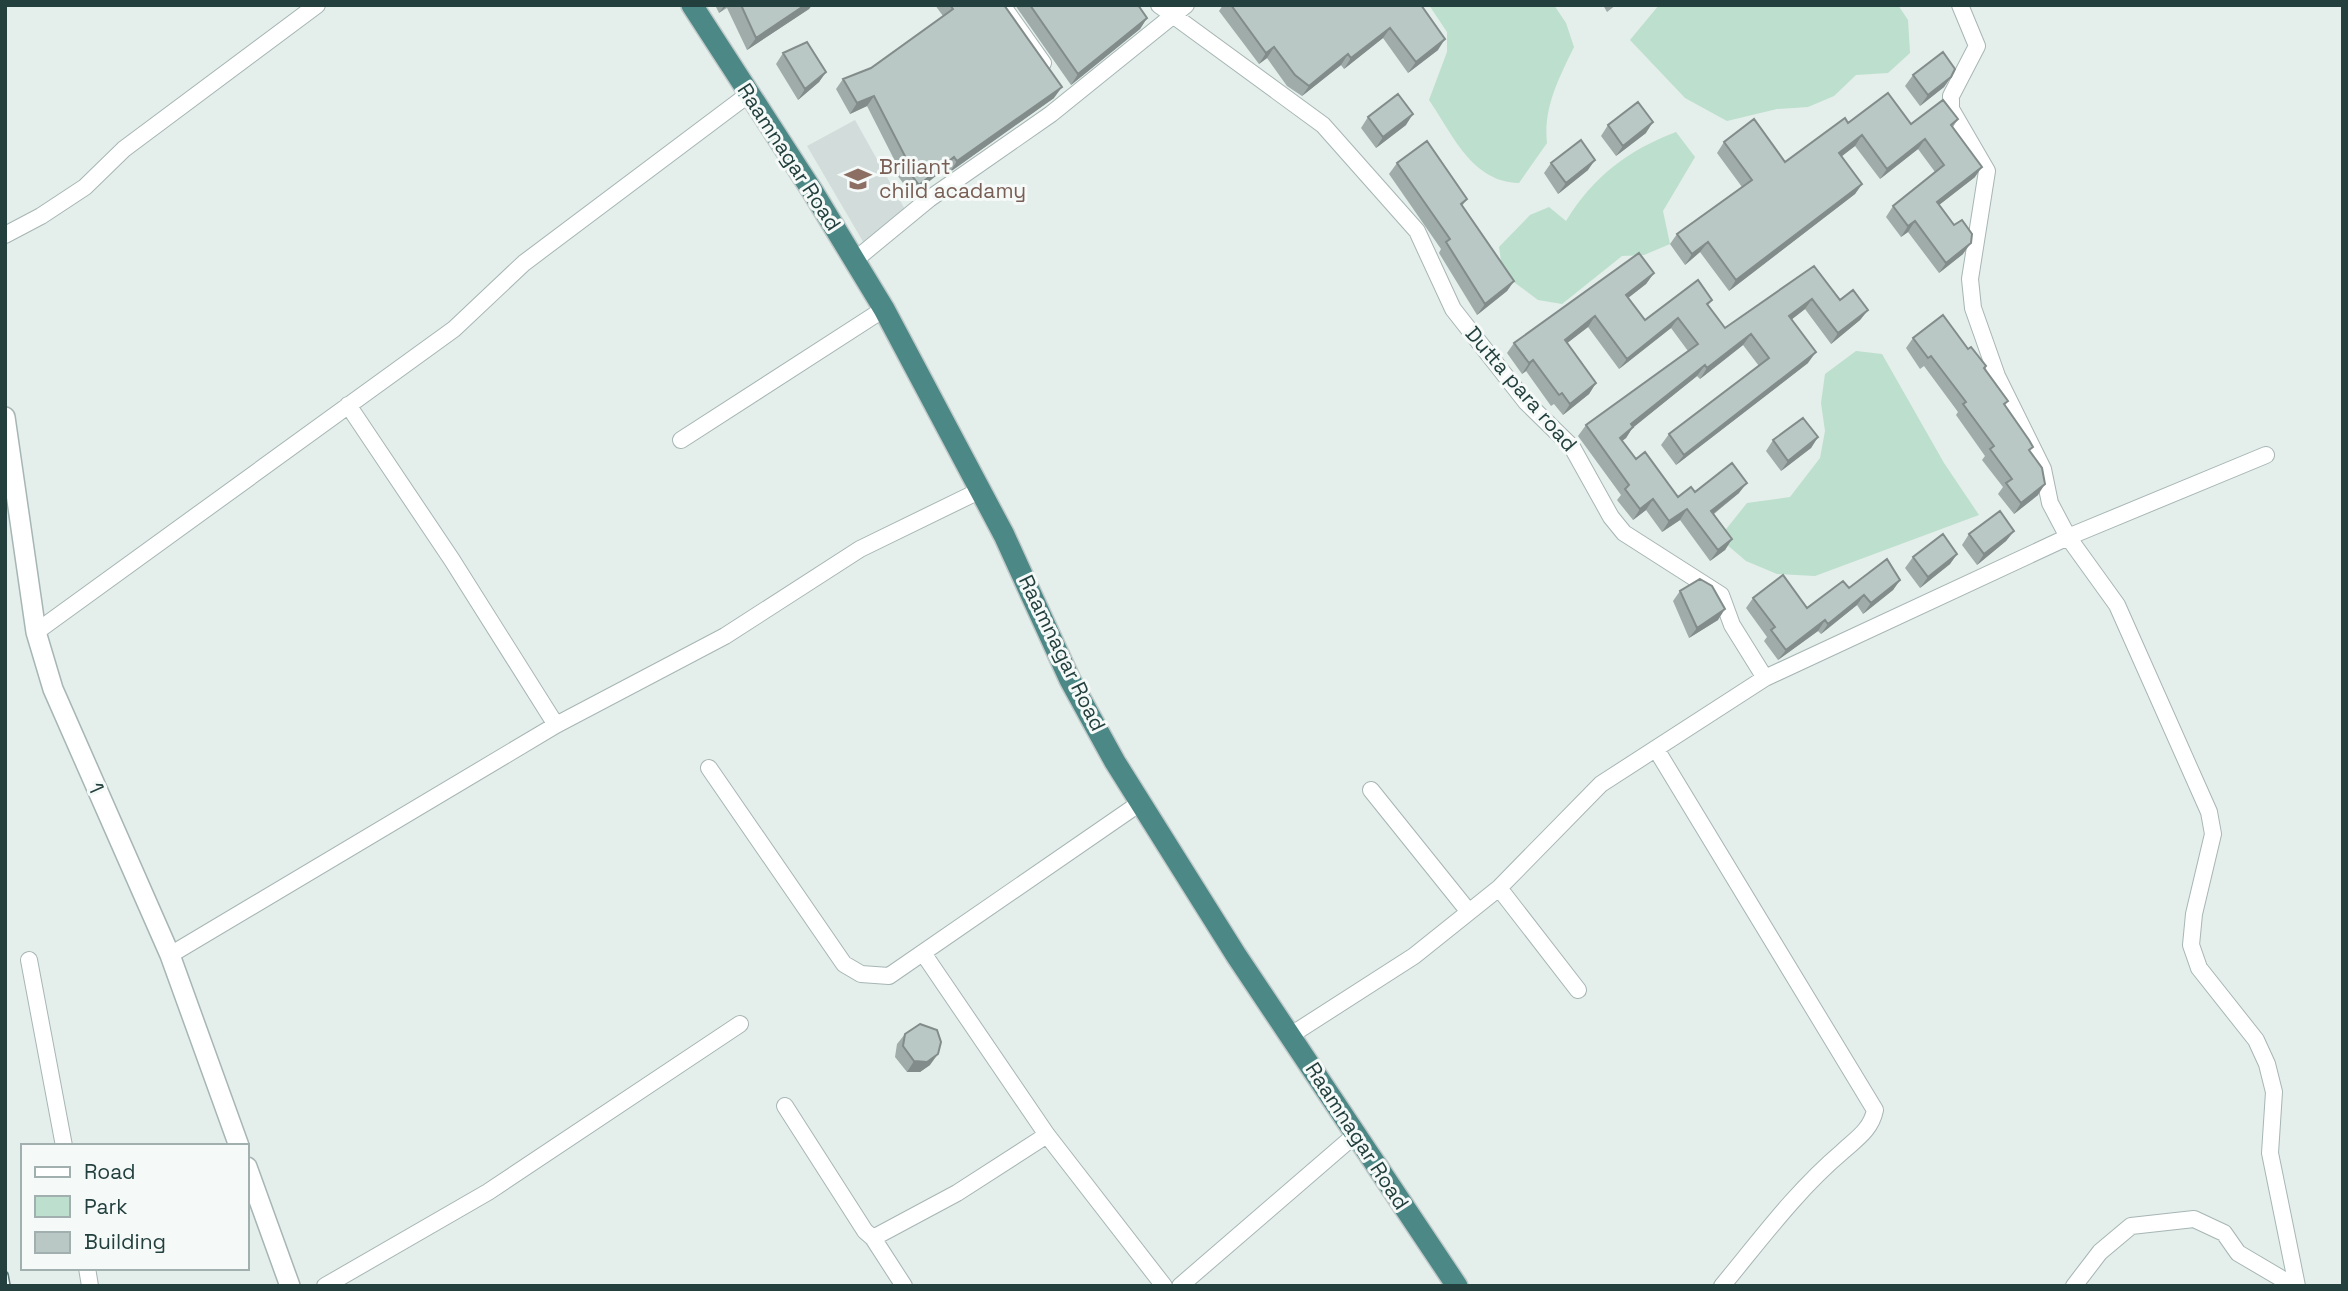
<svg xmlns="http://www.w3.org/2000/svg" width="2348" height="1291" viewBox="0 0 2348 1291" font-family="'Space Grotesk',sans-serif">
<rect width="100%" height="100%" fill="#e4eeeb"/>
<path fill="#d2dddb" d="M855 120 907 213 865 245 807 146Z"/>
<path fill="#bddfcd" d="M1429 5H1554L1566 23 1574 47C1559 78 1543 108 1547 143L1519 183C1472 182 1453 135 1429 100L1447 52V32Z
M1659 5H1898L1908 20 1910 53 1888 73 1856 75 1834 96 1808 107 1777 109 1727 121 1685 98 1630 40Z
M1676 132 1695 157 1663 211 1670 244 1644 255 1622 256 1562 304 1538 300 1503 274 1499 247 1530 215 1549 207 1566 221C1593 177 1628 150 1676 132Z
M1856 351 1882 354 1944 463 1979 515 1815 576 1777 574 1746 561 1719 538 1747 503 1790 497 1820 458 1825 431 1821 403 1825 374Z"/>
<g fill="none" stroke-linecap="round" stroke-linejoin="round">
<g stroke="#a6b6b4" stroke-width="18">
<path id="minor" d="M1002 5 1043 63
M1159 5 1323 125 1417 231 1453 309 1526 402 1572 447 1611 517 1624 533 1721 595 1732 625 1765 678
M1960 5 1977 46 1951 96V109L1987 171 1970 279 1973 308 1997 376 2043 469 2050 503 2068 537 2117 605 2209 812 2213 834 2194 914 2191 945 2199 968 2256 1040 2267 1064 2274 1092 2270 1153 2297 1286
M5 235 41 216 85 187 124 149 317 5
M855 260 929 199 1051 114 1186 5
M348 405 452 560 556 725
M681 440 884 309
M36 632 454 329 524 263 749 94
M1656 749 1875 1110C1871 1130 1856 1139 1842 1152 1796 1191 1761 1239 1722 1286
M709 768 844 964 861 974 889 976 1140 803
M1371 790 1469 912
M1499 888 1578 990
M923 953 1047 1135 1164 1286
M170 955 556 725 725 636 860 549 981 490
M29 960 64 1146
M1291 1035 1414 956 1499 888 1601 784 1765 678 2068 537 2266 455
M785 1106 865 1231 873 1238 904 1286
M873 1238 957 1193 1047 1135
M87 1268 90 1286
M325 1286 488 1192 740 1024
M1180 1286 1355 1135
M2074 1286 2100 1252 2131 1226 2194 1219 2224 1233 2238 1253 2294 1286"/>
</g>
<g stroke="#a6b6b4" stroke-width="22">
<path id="tertiary" d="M5 417 36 632 53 689 170 955 239 1146
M247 1167 290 1286"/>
</g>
<g stroke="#c1cac9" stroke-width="24">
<path id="trunk" d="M692 5 813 192 884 309 1004 535 1070 680 1115 762 1236 955 1457 1286"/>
</g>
<use href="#minor" stroke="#fff" stroke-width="16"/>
<use href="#tertiary" stroke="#fff" stroke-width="19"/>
<use href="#trunk" stroke="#4b8886" stroke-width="21"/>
<g stroke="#5e7b79" stroke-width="8">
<path id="rail" d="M5 1275 7 1286"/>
</g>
<use href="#rail" stroke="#f5faf8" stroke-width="5" stroke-dasharray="16" stroke-linecap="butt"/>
</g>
<path fill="#9faca9" d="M715 5H812L809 9 747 50 727 8 719 13Z
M935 5H1004L1054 98 950 172 947 167 912 195 897 175 900 171 867 106 850 114 836 89 843 79 871 68 943 16Z
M1015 5H1138L1147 18 1140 29 1071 85Z
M1223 5H1422L1438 50 1408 73 1383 38 1344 69 1341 65 1302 96 1287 86 1267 58 1259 64 1219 11Z
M1603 5H1616L1607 12Z
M783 53 826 72 819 82 798 100 776 64Z
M1913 75 1951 77 1944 87 1920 106 1905 86Z
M1368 117 1406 125 1376 148 1361 128Z
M1958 119 1953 127 1975 177 1939 205 1963 254 1939 273 1908 232 1901 237 1886 217 1893 206 1935 172 1918 149 1880 179 1855 146 1841 156 1862 184 1855 194 1729 291 1700 252 1685 265 1670 244 1677 234 1742 187 1717 153 1724 142 1785 162 1848 123 1911 124Z
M1608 125 1646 133 1616 156 1601 136Z
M1397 163 1467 199 1462 206 1514 281 1507 291 1477 315 1439 253 1441 249 1389 174Z
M1551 163 1588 170 1558 194 1544 173Z
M1814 266 1840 300 1868 310 1860 320 1831 344 1805 309 1792 319 1808 363 1676 465 1661 445 1669 434 1759 366 1743 345 1700 379 1697 376 1633 427 1626 438 1622 441 1636 459 1678 497 1695 492 1739 493 1714 514 1732 539 1725 550 1710 561 1680 520 1662 532 1646 510 1633 520 1617 500 1621 495 1578 436 1586 425 1688 351 1671 328 1619 369 1588 327 1567 343 1596 383 1589 394 1563 415 1554 404 1551 406 1526 371 1522 374 1507 353 1514 343 1654 273 1646 284 1628 298 1645 320 1712 300 1708 305 1725 328Z
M1913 338 1968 349 1986 366 1984 369 2008 401 2005 405 2030 452 2038 495 2014 514 1998 494 2003 487 1982 460 1985 456 1956 415 1958 412 1924 366 1920 369 1906 348Z
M1818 437 1811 448 1781 471 1766 451 1773 440Z
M2014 531 2006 541 1977 565 1962 545 1969 534Z
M1957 554 1950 564 1920 588 1905 568 1913 557Z
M1900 580 1893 590 1863 614 1857 605 1821 634 1818 631 1778 660 1764 641 1767 637 1746 608 1753 598 1807 608 1849 588Z
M1680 591 1718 620 1689 638 1673 601Z
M905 1034 930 1065 920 1072H907L895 1057 897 1044Z"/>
<path fill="#828c8a" d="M725 5H728L719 13Z
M805 5H812L809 9 747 50 756 38Z
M1147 18 1140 29 1071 85 1078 74Z
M1390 28 1383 38 1344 69 1351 58Z
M1445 39 1438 50 1408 73 1416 62Z
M1274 47 1267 58 1259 64 1266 53Z
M1348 54 1341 65 1302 96 1309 86Z
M826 72 819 82 798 100 805 89Z
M1951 77 1944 87 1920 106 1928 95Z
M1062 87 1054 98 950 172 957 161Z
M874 96 867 106 850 114 857 103Z
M1413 114 1406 125 1376 148 1383 137Z
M1653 122 1646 133 1616 156 1623 146Z
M1862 135 1855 146 1832 164 1839 153Z
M1925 139 1918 149 1880 179 1887 169Z
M954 157 947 167 912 195 919 185Z
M1595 160 1588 170 1558 194 1566 183Z
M1982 167 1975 177 1930 212 1937 202Z
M1862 184 1855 194 1729 291 1736 280Z
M1915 221 1908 232 1901 237 1908 226Z
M1708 242 1700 252 1685 265 1692 254Z
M1971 243 1963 254 1939 273 1946 263Z
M1654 273 1646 284 1619 305 1626 295Z
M1514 281 1507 291 1477 315 1485 304Z
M1812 299 1805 309 1782 327 1789 316Z
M1868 310 1860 320 1831 344 1838 333Z
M1595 316 1588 327 1557 351 1565 340Z
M1678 318 1671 328 1619 369 1627 359Z
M1751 334 1743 345 1700 379 1707 368Z
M1816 352 1808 363 1676 465 1684 455Z
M1533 360 1526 371 1522 374 1529 363Z
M1705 365 1697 376 1624 435 1631 424Z
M1596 383 1589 394 1563 415 1570 404Z
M1633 427 1626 438 1613 448 1620 438Z
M1818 437 1811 448 1781 471 1788 461Z
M1747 483 1739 493 1704 521 1711 511Z
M2045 484 2038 495 2014 514 2021 503Z
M1653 499 1646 510 1633 520 1640 509Z
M1687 509 1680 520 1662 532 1669 521Z
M2014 531 2006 541 1977 565 1984 554Z
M1732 539 1725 550 1710 561 1718 550Z
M1957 554 1950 564 1920 588 1928 577Z
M1900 580 1893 590 1863 614 1871 603Z
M1864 595 1857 605 1821 634 1828 624Z
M1725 609 1718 620 1689 638 1697 628Z
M1825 620 1818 631 1778 660 1786 650Z
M938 1054 930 1065 920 1072H907L914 1061Z"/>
<path fill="#b9c8c5" stroke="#828c8a" stroke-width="2" d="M741 5H805L756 38Z
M950 5H1004L1062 87 957 161 954 157 919 185 904 165 908 162 874 96 857 103 843 79 871 68 953 9Z
M1030 5H1138L1147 18 1078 74Z
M1231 5H1421L1445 39 1416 62 1390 28 1351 58 1348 54 1309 86 1295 75 1274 47 1266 53Z
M807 42 826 72 805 89 783 53Z
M1943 52 1955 69 1951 77 1928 95 1913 75Z
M1888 93 1911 124 1943 100 1958 119 1951 125 1982 167 1937 202 1954 225 1962 220 1972 234 1971 243 1946 263 1915 221 1908 226 1893 206 1944 165 1925 139 1887 169 1862 135 1839 153 1862 184 1736 280 1708 242 1692 254 1677 234 1752 180 1724 142 1754 119 1785 162 1845 118 1848 123Z
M1398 94 1413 114 1383 137 1368 117Z
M1638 102 1653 122 1623 146 1608 125Z
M1581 140 1595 160 1566 183 1551 163Z
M1427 141 1467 199 1461 204 1514 281 1485 304 1446 242 1450 239 1397 163Z
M1639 253 1654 273 1626 295 1645 320 1698 280 1712 300 1707 304 1725 328 1814 266 1840 300 1853 290 1868 310 1838 333 1812 299 1789 316 1816 352 1684 455 1669 434 1769 358 1751 334 1707 368 1705 365 1631 424 1633 427 1620 438 1636 459 1645 452 1678 497 1691 487 1695 492 1732 463 1747 483 1711 511 1732 539 1718 550 1687 509 1669 521 1653 499 1640 509 1625 489 1629 485 1586 425 1698 344 1678 318 1627 359 1595 316 1565 340 1596 383 1570 404 1562 393 1559 395 1533 360 1529 363 1514 343Z
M1943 315 1968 349 1971 347 1986 366 1984 368 2008 401 2004 404 2029 440 2033 447 2029 450 2042 468 2045 484 2021 503 2006 483 2012 479 1990 449 1994 446 1963 404 1966 402 1931 356 1928 358 1913 338Z
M1803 418 1818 437 1788 461 1773 440Z
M2000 511 2014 531 1984 554 1969 534Z
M1943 534 1957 554 1928 577 1913 557Z
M1887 559 1900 580 1871 603 1864 595 1828 624 1825 620 1786 650 1771 630 1775 627 1753 598 1783 575 1807 608 1843 581 1849 588Z
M1700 579 1712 586 1725 609 1697 628 1680 591Z
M920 1024 937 1030 941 1042 938 1054 927 1062 914 1061 903 1046 905 1034Z"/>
<defs>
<g id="school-bare" transform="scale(2.1)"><path d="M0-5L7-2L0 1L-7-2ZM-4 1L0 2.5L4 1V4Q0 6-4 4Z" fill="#8d6e63" stroke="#f5faf8" stroke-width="2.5" paint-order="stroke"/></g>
</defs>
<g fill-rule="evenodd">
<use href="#school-bare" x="858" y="179"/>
</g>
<g text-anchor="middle" stroke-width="6" stroke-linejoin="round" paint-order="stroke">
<g font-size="21" fill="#23403e" stroke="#f5faf8">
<text transform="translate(789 157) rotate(57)" y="7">Raamnagar Road</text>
<text transform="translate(1521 389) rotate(49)" y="7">Dutta para road</text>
<text transform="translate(1062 653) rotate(64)" y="7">Raamnagar Road</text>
<text transform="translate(96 788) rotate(66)" y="7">1</text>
<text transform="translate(1357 1136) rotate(57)" y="7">Raamnagar Road</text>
</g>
<g font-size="21" fill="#785e54" stroke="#f5faf8" text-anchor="start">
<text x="879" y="174">Briliant<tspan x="879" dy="24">child acadamy</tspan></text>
</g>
</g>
<rect width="2348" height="1291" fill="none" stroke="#23403e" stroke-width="14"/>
<rect x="21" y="1144" width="228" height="126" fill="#f5faf8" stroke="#a1b0ae" stroke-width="2"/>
<rect x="35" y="1167" width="35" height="10" fill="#ffffff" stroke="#a1b0ae" stroke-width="2"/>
<text x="84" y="1179" font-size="21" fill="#23403e">Road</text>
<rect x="35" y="1196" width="35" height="21" fill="#bddfcd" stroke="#a1b0ae" stroke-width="2"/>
<text x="84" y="1214" font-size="21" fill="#23403e">Park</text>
<rect x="35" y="1232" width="35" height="21" fill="#b9c8c5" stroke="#a1b0ae" stroke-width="2"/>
<text x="84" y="1249" font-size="21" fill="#23403e">Building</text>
</svg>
